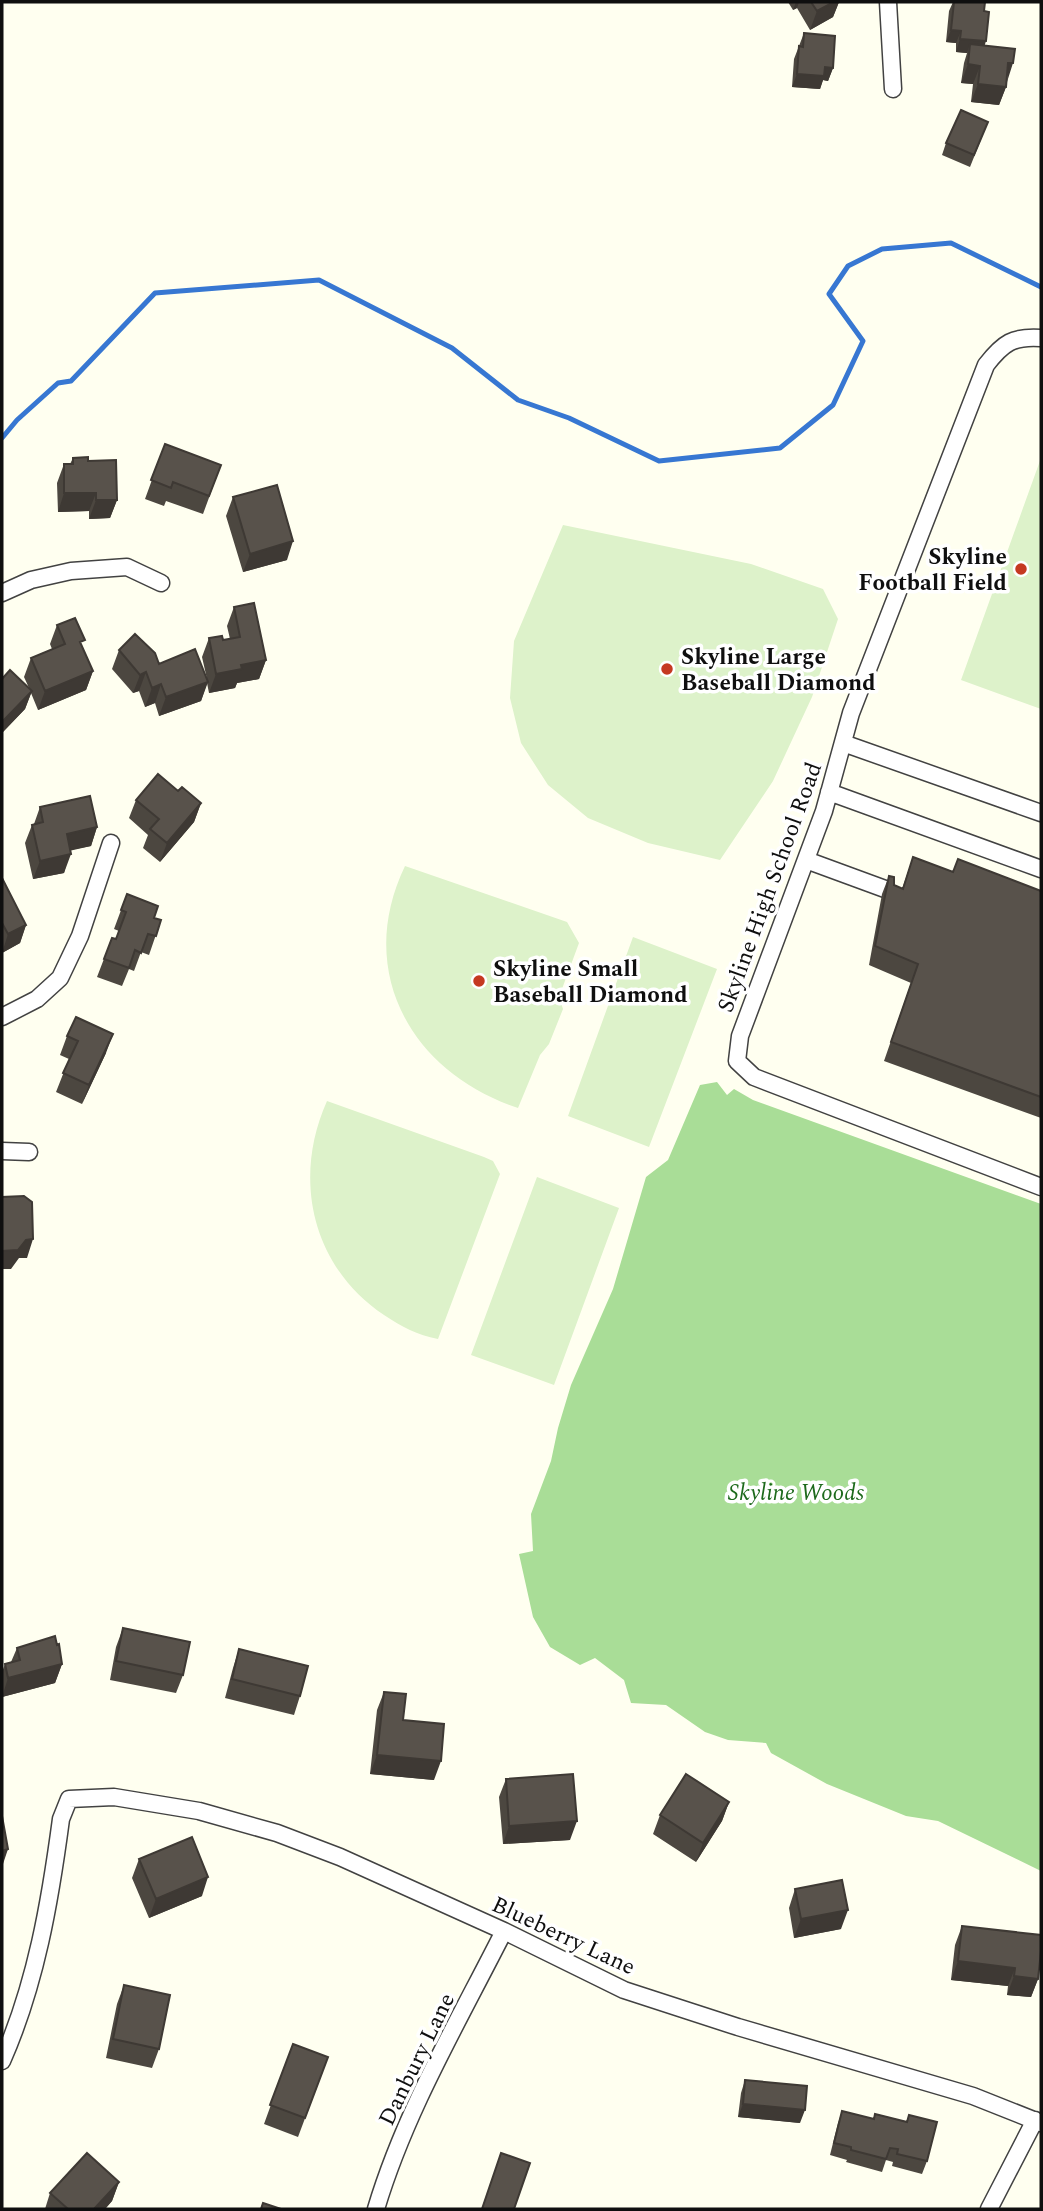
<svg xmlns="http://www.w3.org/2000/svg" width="1043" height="2211" viewBox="0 0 1043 2211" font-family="Spectral,serif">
<rect width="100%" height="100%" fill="#fffff0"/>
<path fill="#a9dd97" d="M717 1082 727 1095 734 1089 753 1100 1041 1204V1871L938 1821 906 1816 827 1784 771 1753 766 1743 728 1740 705 1732 666 1705 631 1703 624 1680 595 1658 580 1665 550 1647 533 1617 519 1554 533 1551 531 1514 551 1461 558 1428 571 1385 613 1289 646 1177 668 1160 700 1085Z"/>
<path fill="#ddf2ca" d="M1041 458V709L961 680Z
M563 525 751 564 823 589 838 619 812 697 773 781 720 860 648 843 588 818 548 785 521 743 510 698 514 641Z
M405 866 567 922 579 943 559 997 563 1009 549 1044 540 1055 518 1108C412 1073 354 972 405 866Z
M633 937 717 969 649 1147 568 1116Z
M327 1101 484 1157 493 1161 500 1174 438 1339C417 1335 402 1327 384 1315 312 1267 292 1179 327 1101Z
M537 1177 619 1208 554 1385 471 1355Z"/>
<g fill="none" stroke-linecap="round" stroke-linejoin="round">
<path stroke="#3777d2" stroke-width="5" d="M2 438 17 420 58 383 71 381 155 293 319 280 452 348 518 400 569 418 659 461 780 448 833 405 863 341 829 294 848 266 882 249 951 243 1041 287"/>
<g stroke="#424242" stroke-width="19">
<path id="minor" d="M888 2 893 89
M1041 338C1013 336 1003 343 986 365L851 713 824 811 740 1036 737 1061 754 1077 1041 1187
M2 593 31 580 71 571 127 567 161 583
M843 743 1041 813
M829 792 1041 869
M806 860 885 889
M2 1017 37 999 60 978 80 936 111 843
M2 1151 29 1152
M2 2061C36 1984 50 1902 61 1819L69 1799 114 1797 199 1811 277 1833 340 1857 504 1931 624 1990 738 2027 973 2096 1041 2123
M376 2209C405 2112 458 2022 504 1931
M989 2209 1035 2120"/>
</g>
<use href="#minor" stroke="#fff" stroke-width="16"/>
</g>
<path fill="#4c4740" d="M788 2H839L833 17 810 30 797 8 793 10Z
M953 2H985L984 46 1006 82V87L999 105 971 102 973 84 961 83 964 63 967 53 956 52V43L946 42 949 11Z
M804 33 833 68 828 81 823 80 820 89 792 87 794 59Z
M988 122 970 167 942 155 946 143Z
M165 444 221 465 203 514 166 501 164 506 145 499Z
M73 458 88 461 117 500 110 518 89 519V511L58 512 57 483 64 464H70Z
M233 497 287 560 243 572 226 516Z
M234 607 266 660 259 679 237 683 235 688 209 693 207 683 201 701 159 716 155 703 145 707 139 691 133 693 112 669 119 650 207 679 202 657 209 638 223 640 230 639 227 626Z
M57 625 82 647 93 671 86 690 38 710 31 693 25 709 2 733V679L29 688 24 677 31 658 52 649 50 644Z
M178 791 201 803 194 822 160 862 143 848 148 835 129 818 136 800Z
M40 807 97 827 91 846 70 850 64 873 33 879 25 843 32 825 34 824Z
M913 857 953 872 1041 891V1118L884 1061 911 983 869 965 882 894 889 876 894 885 902 889Z
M2 878 26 925 20 943 2 953Z
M127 894 154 918 161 920 149 955 141 952 134 971 129 969 122 986 97 977 112 938 116 939 119 931 114 929Z
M67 1036 106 1053 82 1104 56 1092 69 1059 60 1055Z
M123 1628 183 1675 176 1693 110 1680 116 1647Z
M17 1648 62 1664 55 1683 2 1697V1672L5 1664 11 1662Z
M239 1649 300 1696 294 1715 225 1698 233 1668Z
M384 1692 403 1720 434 1780 370 1774 377 1710Z
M506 1779 570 1840 503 1844 499 1797Z
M729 1802 722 1821 696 1862 653 1834 660 1815Z
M139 1859 202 1896 149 1918 132 1878Z
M795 1889 841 1929 794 1938 789 1908Z
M962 1926 1038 1979 1031 1997 1007 1995 1008 1986 951 1980 955 1945Z
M124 1985 159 2049 152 2068 106 2058 117 2004Z
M293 2044 328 2057 298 2137 264 2124Z
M745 2080 800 2123 738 2117 741 2093Z
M842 2111 873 2119 906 2122 909 2115 927 2161 922 2174 892 2166 893 2162 886 2160 882 2172 846 2162 847 2160 830 2155 838 2123Z
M119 2182 112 2201 105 2209H45L50 2193Z"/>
<path fill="#3e3934" d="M796 2H799L797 8 793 10Z
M834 2H839L833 17 810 30 817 11Z
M951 30 961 31 956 43 946 42Z
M960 39 986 41 982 54 970 44 967 53 956 52Z
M1008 63H1013L1007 82Z
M968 64 980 66 973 84 961 83Z
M825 67 833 68 828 81 823 80 820 89 792 87 797 74Z
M978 84 1006 87 999 105 971 102Z
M64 493H96L89 511 58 512Z
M96 500H117L110 518 89 519Z
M293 541 287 560 243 572 250 554Z
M266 660 259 679 237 683 235 688 209 693 216 674 241 665Z
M93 671 86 690 38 710 45 691Z
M146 672 139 691 133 693 140 675Z
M208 682 201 701 159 716 166 697Z
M161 684 155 703 145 707 152 688Z
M32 691 25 709 2 733V722Z
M201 803 194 822 160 862 167 843Z
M97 827 91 846 60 853 67 834Z
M71 854 64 873 33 879 40 861Z
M26 925 20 943 2 953 8 934Z
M113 1034 106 1053 82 1104 89 1085Z
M33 1239 27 1258H19L11 1269H2V1251L26 1240Z
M62 1664 55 1683 2 1697 8 1678Z
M377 1755 441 1761 434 1780 370 1774Z
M729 1802 722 1821 696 1862 703 1843Z
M577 1821 570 1840 503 1844 509 1826Z
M8 1849 2 1867V1851Z
M208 1877 202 1896 149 1918 156 1899Z
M848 1910 841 1929 794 1938 801 1919Z
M958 1961 1015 1968 1008 1986 951 1980Z
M1014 1976 1038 1979 1031 1997 1007 1995Z
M743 2104 805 2110 800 2123 738 2117Z
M119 2182 112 2201 105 2209H94Z"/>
<path fill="#58524b" stroke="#3e3934" stroke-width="2" d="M811 2H834L817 11Z
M954 2H985L984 11 989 12 986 41 960 39 961 31 951 30Z
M804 33 835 36 833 68 825 67 824 76 797 74 799 46 803 47Z
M970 44 1015 49 1013 63H1008L1006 87 978 84 980 66 968 64Z
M961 110 988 122 974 155 946 143Z
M165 444 221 465 209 496 173 482 171 488 151 480Z
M88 457V461L116 460 117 500H96V493H64V464H73V458Z
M277 485 293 541 250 554 233 497Z
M254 603 266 660 241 665 242 669 216 674 209 638 222 636 223 640 240 637 234 607Z
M75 618 85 640 80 642 93 671 45 691 31 658 65 644 57 625Z
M135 634 155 653 159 664 195 649 208 682 166 697 161 684 152 688 146 672 140 675 119 650Z
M10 670 32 691 2 722V679Z
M158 774 178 791 182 787 201 803 167 843 150 829 159 819 136 800Z
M90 796 97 827 67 834 71 854 40 861 32 825 43 822 40 807Z
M913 857 953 872 958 859 1041 891V1097L891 1042 918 964 875 946 889 876 894 877V885L903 889Z
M2 878 26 925 8 934 2 923Z
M127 894 158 906 154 918 161 920 156 936 148 934 141 953 135 950 129 968 104 959 112 938 116 939 126 912 121 910Z
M76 1017 113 1034 89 1085 63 1073 78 1041 67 1036Z
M24 1196 32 1202 33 1239 26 1240 18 1250 2 1251V1197Z
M123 1628 190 1642 183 1675 116 1661Z
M55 1636 57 1645 59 1644 62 1664 8 1678 5 1664 20 1660 17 1648Z
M239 1649 308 1666 300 1696 232 1679Z
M384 1692 406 1694 403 1720 444 1724 441 1761 377 1755Z
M573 1774 577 1821 509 1826 506 1779Z
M686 1774 729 1802 703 1843 660 1815Z
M2 1816 8 1849 2 1851Z
M192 1837 208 1877 156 1899 139 1859Z
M842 1880 848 1910 801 1919 795 1889Z
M962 1926 1041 1935V1951L1038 1979 1014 1976 1015 1968 958 1961Z
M124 1985 170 1995 159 2049 113 2039Z
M293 2044 328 2057 305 2118 270 2105Z
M745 2080 807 2086 805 2110 743 2104Z
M842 2111 874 2119 875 2114 907 2122 909 2115 937 2122 927 2161 897 2154 898 2149 890 2148 886 2159 851 2150V2147L834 2143Z
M87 2153 119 2182 94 2209H68L50 2193Z
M501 2153 530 2163 514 2209H482Z
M263 2203 281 2209H261Z"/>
<g fill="#c53921" stroke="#fff" stroke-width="2.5">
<circle cx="1021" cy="569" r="7"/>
<circle cx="667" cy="669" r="7"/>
<circle cx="479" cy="981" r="7"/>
</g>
<g text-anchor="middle" stroke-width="7" stroke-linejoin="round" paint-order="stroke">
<g font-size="23" font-weight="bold" fill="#0f0f0f" stroke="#fff" text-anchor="start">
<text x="1007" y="564" text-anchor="end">Skyline<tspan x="1007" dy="26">Football Field</tspan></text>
<text x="681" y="664">Skyline Large<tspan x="681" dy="26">Baseball Diamond</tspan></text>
<text x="493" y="976">Skyline Small<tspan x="493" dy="26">Baseball Diamond</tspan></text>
</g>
<g font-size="23" fill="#0f0f0f" stroke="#fff">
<text transform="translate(769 887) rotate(-70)" y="8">Skyline High School Road</text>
<text transform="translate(564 1935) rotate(25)" y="8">Blueberry Lane</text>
<text transform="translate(416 2059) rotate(-64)" y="8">Danbury Lane</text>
</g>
<g font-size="23" font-style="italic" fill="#1d6a1c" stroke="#fff">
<text x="796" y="1500">Skyline Woods</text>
</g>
</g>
<rect width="1043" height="2211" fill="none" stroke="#0f0f0f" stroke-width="7"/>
</svg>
